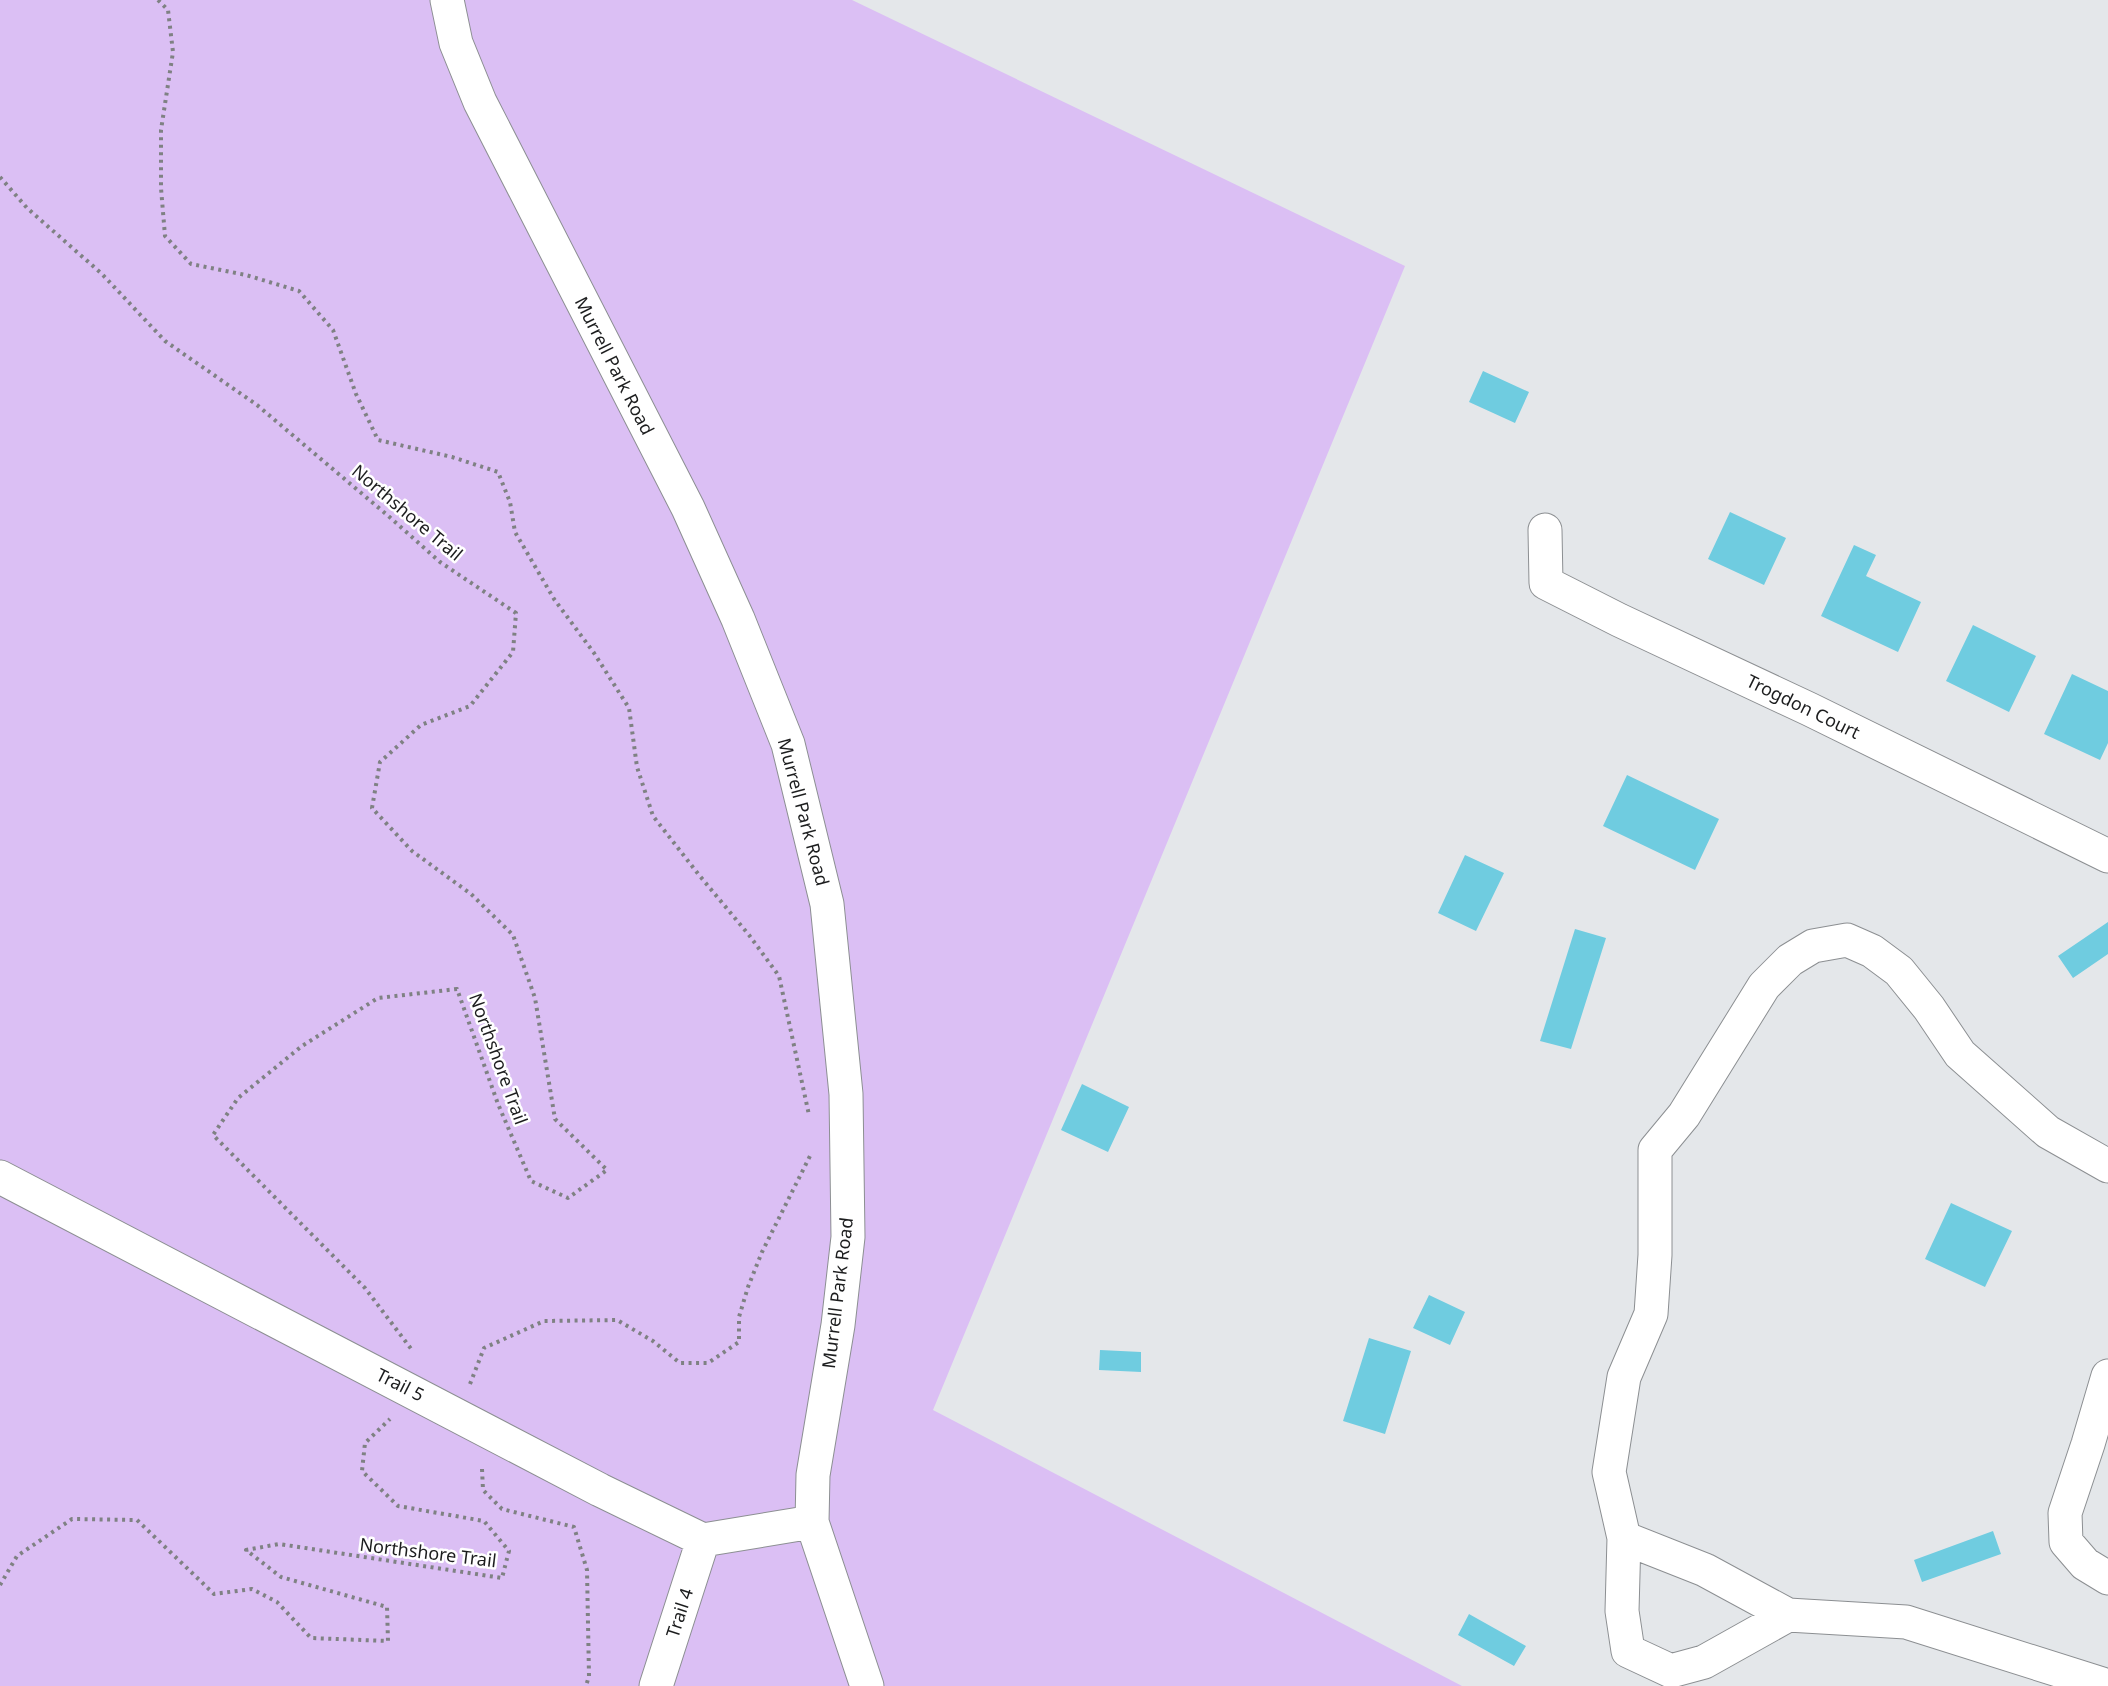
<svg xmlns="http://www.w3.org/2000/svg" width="2108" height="1686" viewBox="0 0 2108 1686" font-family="'Noto Sans',sans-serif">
<rect width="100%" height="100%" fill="#e4e7ea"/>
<path fill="#dbbff4" d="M0 0H852L1405 266 933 1410 1462 1686H0Z"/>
<path fill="#6fcce0" d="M1483 371 1529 392 1515 423 1469 402Z
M1730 512 1786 538 1764 585 1708 559Z
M1854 545 1876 555 1866 576 1921 602 1898 652 1821 616Z
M1973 625 2036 656 2009 712 1946 681Z
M2072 674 2108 691V743L2100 760 2044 734Z
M1627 775 1719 819 1695 870 1603 826Z
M1465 855 1504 873 1476 931 1438 913Z
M2108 922V954L2073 978 2058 956Z
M1575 929 1606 938 1571 1049 1540 1041Z
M1082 1084 1129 1107 1108 1152 1061 1130Z
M1951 1203 2012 1231 1985 1287 1925 1259Z
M1429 1295 1465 1312 1450 1345 1413 1328Z
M1369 1338 1411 1351 1385 1434 1343 1421Z
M1100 1350 1141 1352V1372L1099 1370Z
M1993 1531 2001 1554 1922 1582 1914 1560Z
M1469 1614 1526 1646 1514 1666 1458 1635Z"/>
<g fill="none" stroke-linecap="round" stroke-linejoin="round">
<g stroke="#8c8f92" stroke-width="35">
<path id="minor" d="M447 0 456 43 480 102 688 508 738 619 788 744 827 904 846 1094 848 1237 838 1325 813 1475 812 1522 867 1686
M1545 530 1546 583 1619 620 1809 709 2108 856
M0 1177 600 1490 703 1540 812 1522
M2108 1376 2088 1444 2065 1513 2066 1542 2085 1564 2108 1578
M1624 1538 1622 1611 1628 1651 1671 1671 1704 1662 1788 1615
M2102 1684 1906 1622 1788 1615 1705 1570 1624 1538 1609 1472 1624 1377 1651 1314 1655 1255V1150L1684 1115 1764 986 1790 960 1813 946 1847 940 1872 951 1899 971 1929 1008 1960 1054 2048 1132 2108 1166
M656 1686 703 1540"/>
</g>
<path stroke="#7f8183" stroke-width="4" stroke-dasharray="3 4.5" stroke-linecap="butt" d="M158 0 168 10 173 52 161 130V188L165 236 191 264 246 275 299 291 333 330 356 394 378 440 452 457 498 472 510 502 515 532 554 599 594 653 629 708 637 767 653 816 699 875 749 935 779 976 809 1115
M0 177 27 208 102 274 165 341 257 405 386 514 440 562 516 613 513 652 470 706 421 725 380 762 372 808 412 851 471 894 513 935 535 998 555 1119 607 1170 568 1198 531 1181 498 1104 457 989 378 998 302 1046 238 1098 213 1135 365 1288 412 1350
M470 1384 484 1348 544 1321 617 1320 653 1341 680 1363H708L739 1342V1317L748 1287 762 1252 810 1156
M482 1469 483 1490 502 1509 574 1527 587 1570 589 1676 586 1686
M0 1585 17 1556 72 1519 137 1520 214 1594 252 1589 277 1602 311 1638 388 1641 387 1607 281 1577 246 1550 279 1544 502 1578 509 1551 484 1521 398 1506 362 1471 365 1443 390 1419"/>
<use href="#minor" stroke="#fff" stroke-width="33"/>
</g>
<g text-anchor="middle" stroke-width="5" stroke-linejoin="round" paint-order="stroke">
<g font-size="18" fill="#1c1d1e" stroke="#fff">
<text transform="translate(614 366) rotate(63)" y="6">Murrell Park Road</text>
<text transform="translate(407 513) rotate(40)" y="6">Northshore Trail</text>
<text transform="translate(1803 707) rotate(26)" y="6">Trogdon Court</text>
<text transform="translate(803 812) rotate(75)" y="6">Murrell Park Road</text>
<text transform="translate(498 1059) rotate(70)" y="6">Northshore Trail</text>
<text transform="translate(838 1293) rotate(-83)" y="6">Murrell Park Road</text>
<text transform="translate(400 1385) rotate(27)" y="6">Trail 5</text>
<text transform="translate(428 1553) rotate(7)" y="6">Northshore Trail</text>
<text transform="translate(680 1613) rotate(-72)" y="6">Trail 4</text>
</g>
</g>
</svg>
